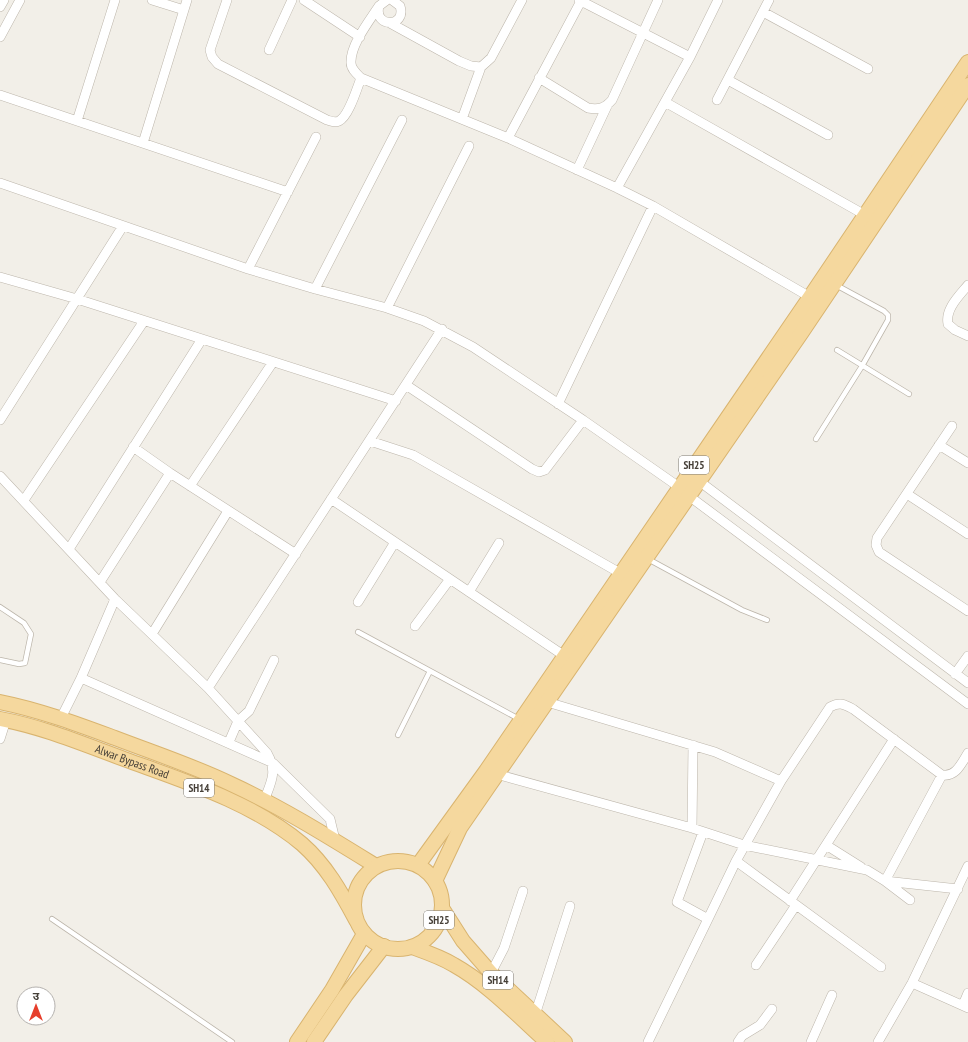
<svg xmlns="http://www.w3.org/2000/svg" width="968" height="1042" viewBox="0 0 968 1042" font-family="'PT Sans Narrow','Noto Sans Devanagari',sans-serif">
<rect width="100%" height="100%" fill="#f2efe8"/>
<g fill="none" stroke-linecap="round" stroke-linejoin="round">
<g stroke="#bdb6ab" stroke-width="6">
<path id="service" d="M837 350 909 394
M816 439 862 366 888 320V315L884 311 836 285
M648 559 742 610 767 620
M0 607 24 623 31 634 25 663 19 664 0 660
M358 632 519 719
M398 735 430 671
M52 919 232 1042"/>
</g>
<g stroke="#bdb6ab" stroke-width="10">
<path id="minor" d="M152 0 184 10
M227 0 210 50 212 57 218 64 327 120C331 121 335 123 339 121 349 116 357 88 361 78
M304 0 360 37
M387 0 379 6C373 28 407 28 400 6L392 0
M579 0 690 57
M379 6C370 20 350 45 351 63 351 69 357 74 361 78L508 138 617 188 653 206 810 297
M0 7 4 0
M763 12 868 69
M390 23 459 61 471 66 481 67 491 58 522 0
M0 37 20 0
M269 50 292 0
M539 78 588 108C599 110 605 108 612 100L658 0
M728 80 828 135
M0 95 288 192
M717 100 769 0
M665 102 865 215
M462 119 481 67
M77 121 115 0
M508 138 581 1
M143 143 187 0
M577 170 607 106
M0 183 248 269 315 289 387 308 424 321 473 347 583 420 679 487
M617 188 690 57 718 0
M248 269 316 137
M0 277 77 299 396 401
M968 285C959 296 945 309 948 324L955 330 968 336
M315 289 402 120
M387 308 469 146
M406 385 532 469 539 472 545 470 583 420
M558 404 653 206
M0 420 123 226
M952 426 877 538 876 545 879 552 968 611
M370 441 413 455 620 573
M939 445 968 463
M133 447 170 473 296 554
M0 476 115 599 208 688 267 753C278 772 271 782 264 801
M699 481 968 683
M190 486 273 362
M907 494 968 534
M689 496 968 704
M331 499 563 655
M24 500 144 321
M69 549 202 339
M100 582 170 473
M469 592 499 543
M358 602 395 542
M415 626 450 579
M152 634 228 511
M955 674 968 656
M81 678 273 763 330 819 335 840
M208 688 442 329
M547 702 715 752 781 781
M61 718 81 678 115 599
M0 739 6 720
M229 742 238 721 249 711 274 660
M496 774 692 828 744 845 867 870 885 881 958 889
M692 828 693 745
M826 845 861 867
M736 861 881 967
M910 900 885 881 942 775
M790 901 894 739
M708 919 736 861 781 781 830 707C840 702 844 704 853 709L942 775C956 777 961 764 968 753
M756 965 796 905
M491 973 504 948 523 891
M912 983 968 1008
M963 1005 968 993
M535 1015 570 906
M648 1042 708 919 677 902 703 832
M738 1042 742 1036 760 1025 772 1009
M811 1042 832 995
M878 1042 912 983 968 866"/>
</g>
<g stroke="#d9b46f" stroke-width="16">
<g id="primary">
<path d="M0 702C40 710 77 724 115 738 154 753 194 766 231 784 281 807 329 837 376 866"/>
<path id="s1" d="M0 719C43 727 83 744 124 759 184 781 252 802 302 844 326 865 341 892 356 920"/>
<circle cx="398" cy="905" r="44"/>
<path d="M418 865 486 771 810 297 968 62"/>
<path d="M435 881 460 828 802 332 968 85"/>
<path d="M442 908 463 941 491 973 565 1042"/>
<path d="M412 947C426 952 441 957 454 965 488 984 518 1016 547 1042"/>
<path d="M297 1042 332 990 364 934"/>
<path d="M314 1042 346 995 384 946"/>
</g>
</g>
<use href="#service" stroke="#fff" stroke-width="4.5"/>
<use href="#minor" stroke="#fff" stroke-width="9"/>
<use href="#primary" stroke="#f5d89e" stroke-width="14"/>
</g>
<g text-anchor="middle" stroke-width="4" stroke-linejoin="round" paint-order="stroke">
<g fill="#fff" stroke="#7d7973" stroke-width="1">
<rect x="679" y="456" width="30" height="18" rx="3"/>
<rect x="184" y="779" width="30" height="18" rx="3"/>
<rect x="424" y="911" width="30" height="18" rx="3"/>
<rect x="483" y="971" width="30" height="18" rx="3"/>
</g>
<g font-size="11" font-weight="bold" fill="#453f37">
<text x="694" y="469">SH25</text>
<text x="199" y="792">SH14</text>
<text x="439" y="924">SH25</text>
<text x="498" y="984">SH14</text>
</g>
<g font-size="12" fill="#453f37" stroke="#fff">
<text dy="4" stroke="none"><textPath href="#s1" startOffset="139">Alwar Bypass Road</textPath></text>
</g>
</g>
<g transform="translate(36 1006)"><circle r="19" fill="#ffffff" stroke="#b5b2af"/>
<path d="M0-3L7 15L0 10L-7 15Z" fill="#e63e2b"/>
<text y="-6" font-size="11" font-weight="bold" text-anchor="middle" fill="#453f37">उ</text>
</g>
</svg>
